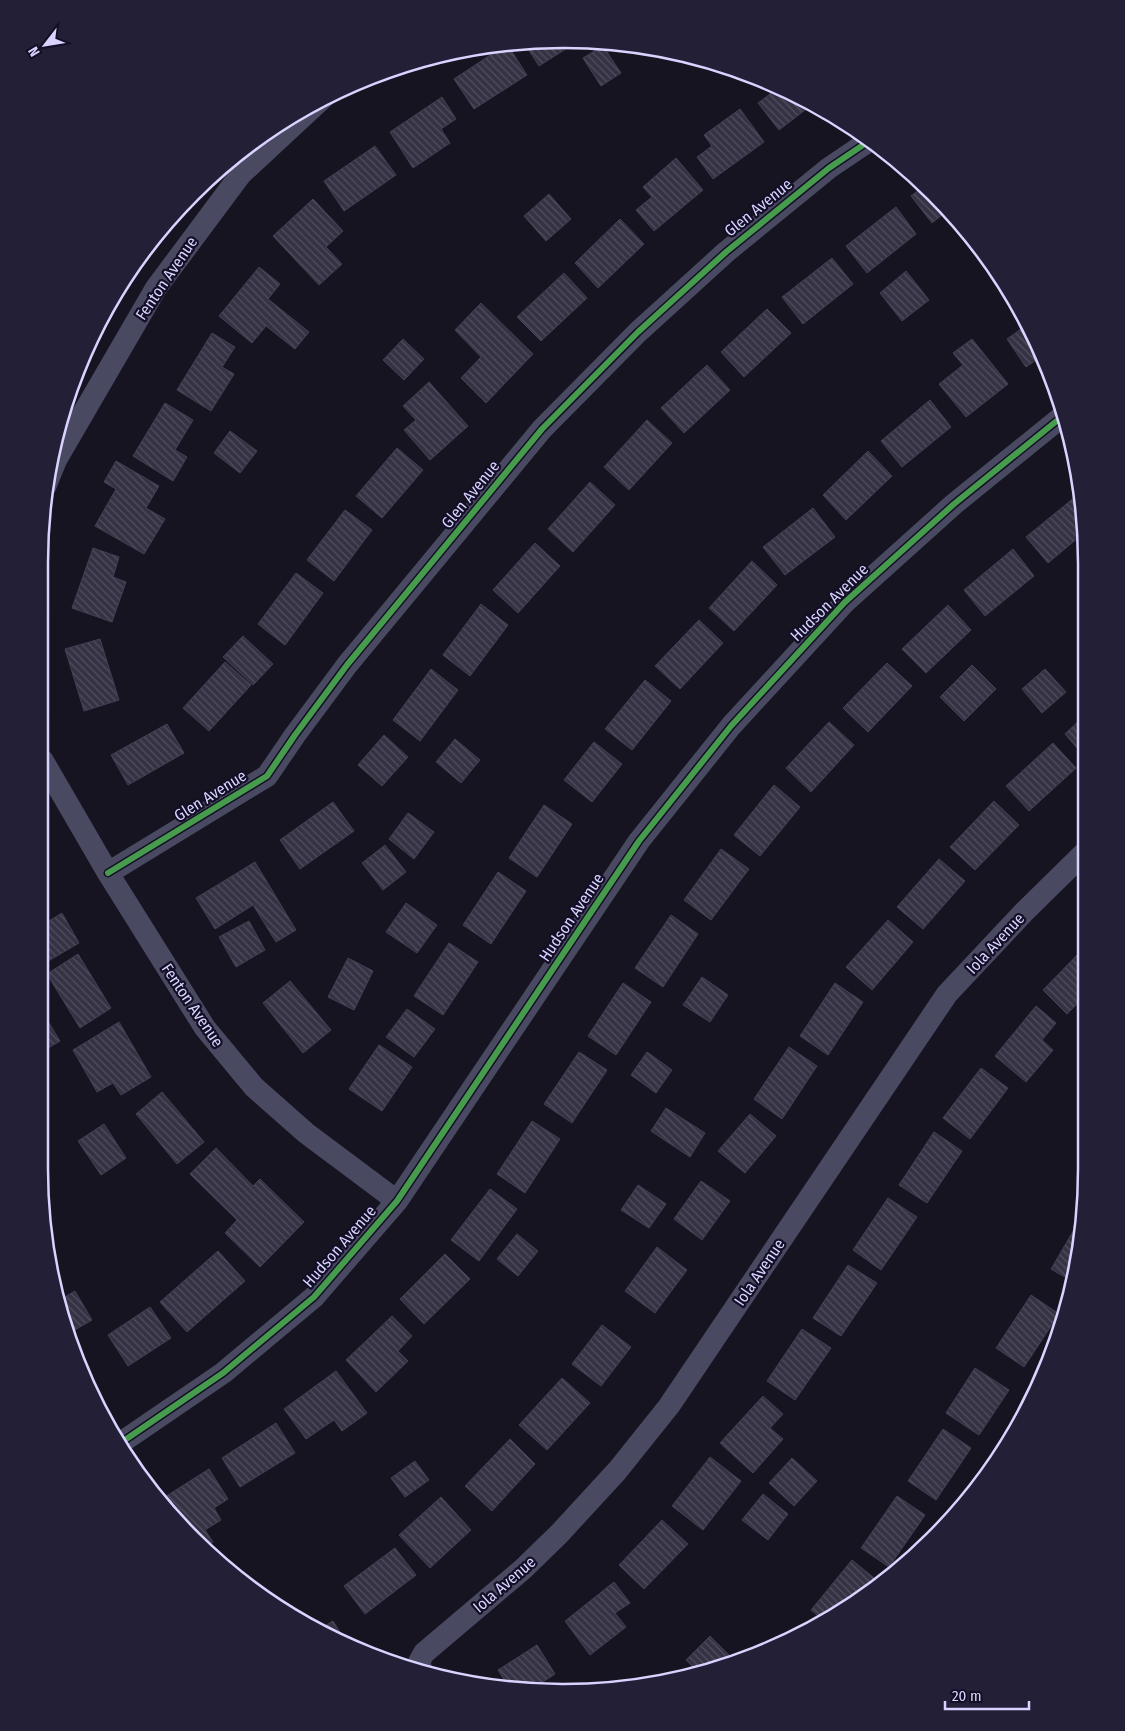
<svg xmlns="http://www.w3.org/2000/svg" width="1125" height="1731" viewBox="0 0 1125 1731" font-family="'Fira Sans Condensed',sans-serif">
<defs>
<pattern id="building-back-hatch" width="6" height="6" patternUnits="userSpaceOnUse" patternTransform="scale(1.25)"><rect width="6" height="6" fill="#343243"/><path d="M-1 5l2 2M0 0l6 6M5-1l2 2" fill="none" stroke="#514f5f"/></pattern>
</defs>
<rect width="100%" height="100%" fill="#161421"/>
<path fill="url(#building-back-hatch)" stroke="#433f54" d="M528 40 578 41 539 66 523 41Z
M507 44 527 75 474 109 454 79Z
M603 46 621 73 601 86 583 58Z
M778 88 813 104 779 130 758 103Z
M442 97 456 119 441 129 450 143 413 168 390 132Z
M740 109 764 142 713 179 697 157 712 146 704 135Z
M375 146 396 175 344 211 324 181Z
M676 158 703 190 654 231 636 210 652 197 643 187Z
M924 186 947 211 932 223 911 196Z
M549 194 571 219 546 241 524 216Z
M313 199 343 231 326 247 342 264 319 285 273 236Z
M896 207 916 234 867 273 846 246Z
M620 219 644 244 598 288 575 263Z
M832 258 853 284 803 324 782 297Z
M259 267 280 284 268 299 309 332 295 349 266 326 252 343 219 316Z
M906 271 929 300 902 321 880 293Z
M564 273 587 298 541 341 517 317Z
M481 303 533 354 486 403 461 378 481 357 455 330Z
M767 309 791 333 744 377 721 352Z
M1028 324 1042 356 1026 367 1007 339Z
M212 333 235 347 222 367 234 374 211 411 177 390Z
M403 339 424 359 404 380 383 360Z
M972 339 1008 384 966 417 939 384 963 365 953 353Z
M707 365 730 390 684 433 661 408Z
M429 382 468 426 430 460 404 430 416 420 403 406Z
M930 400 951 427 902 467 881 441Z
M165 403 193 420 175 450 187 457 173 481 133 456Z
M647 420 672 443 629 490 604 467Z
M230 431 257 451 240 473 214 453Z
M397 448 423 470 382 518 356 496Z
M868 451 892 476 846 520 823 495Z
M116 461 159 486 146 508 165 519 144 554 95 526 116 489 104 482Z
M590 482 615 505 573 552 548 529Z
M1075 497 1081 504 1085 532 1048 563 1026 537Z
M813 508 835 537 785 575 763 547Z
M345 510 372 530 334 581 307 560Z
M535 543 560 566 518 613 493 590Z
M93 548 119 557 113 577 126 582 112 622 72 608Z
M1013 549 1034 576 985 616 964 590Z
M752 561 777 585 734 631 709 608Z
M296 573 323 593 285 645 258 624Z
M481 604 508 625 470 676 443 655Z
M948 605 971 630 926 673 902 649Z
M699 620 723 643 680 689 655 666Z
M243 636 273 664 253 685 223 657Z
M100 639 119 700 84 711 65 649Z
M225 662 251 685 209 731 183 708Z
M887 663 912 686 868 732 843 708Z
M972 665 996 689 964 721 940 697Z
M431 669 458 690 420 741 393 720Z
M1045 669 1066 692 1042 713 1022 689Z
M645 680 671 701 632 750 605 729Z
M1084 716V756L1065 734Z
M829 722 854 745 811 792 786 768Z
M167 724 184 753 128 785 111 755Z
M384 735 408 757 382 786 358 765Z
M455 739 480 760 461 783 436 762Z
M594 742 622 764 592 802 564 780Z
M1053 743 1076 768 1029 811 1006 786Z
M774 785 800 807 760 856 734 835Z
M994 801 1019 825 975 870 950 847Z
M333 802 354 831 300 869 280 840Z
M544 805 572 824 537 877 509 858Z
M408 813 434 832 414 859 389 839Z
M385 845 406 872 383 890 362 863Z
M721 849 749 869 711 920 684 900Z
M939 859 965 881 923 929 897 907Z
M255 862 296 930 276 942 253 905 215 929 196 898Z
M498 872 526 891 491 944 463 925Z
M406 903 437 925 417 953 386 932Z
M43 911 49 921 62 913 79 943 43 964Z
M671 915 698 934 663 987 635 968Z
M888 920 913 942 872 990 846 967Z
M249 921 265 950 236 967 219 937Z
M449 943 478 962 443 1015 414 996Z
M1083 949V998L1067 1014 1043 990Z
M78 954 111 1008 80 1028 47 974Z
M348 958 373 971 354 1010 328 997Z
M702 977 728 995 710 1022 683 1005Z
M290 981 331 1030 303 1053 263 1003Z
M623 983 651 1002 616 1055 588 1036Z
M835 983 863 1002 828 1055 800 1036Z
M1036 1006 1056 1023 1042 1040 1053 1050 1026 1082 995 1056Z
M407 1009 435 1029 414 1057 386 1037Z
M44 1015 60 1041 43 1051V1015Z
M119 1022 151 1077 121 1095 113 1083 97 1092 73 1050Z
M379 1045 412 1067 382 1111 349 1089Z
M789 1047 817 1066 782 1119 754 1099Z
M579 1052 607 1070 572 1123 544 1104Z
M647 1052 672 1070 656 1093 631 1075Z
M981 1068 1008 1088 970 1139 943 1118Z
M162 1092 204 1142 177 1164 136 1114Z
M666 1108 705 1133 690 1157 651 1131Z
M750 1114 776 1136 745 1173 718 1151Z
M532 1121 560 1139 525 1193 497 1174Z
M104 1124 126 1158 101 1175 78 1141Z
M934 1132 962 1151 927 1203 899 1185Z
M216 1148 253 1186 260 1179 304 1222 260 1267 225 1233 237 1220 190 1174Z
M701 1181 730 1201 702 1240 674 1219Z
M638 1185 666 1204 649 1228 621 1210Z
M490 1189 517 1209 479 1261 451 1240Z
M888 1198 917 1217 881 1270 853 1250Z
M1075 1228 1082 1232V1237L1070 1280 1051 1269Z
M517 1234 538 1251 518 1276 497 1259Z
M657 1247 687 1270 655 1313 625 1291Z
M218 1251 245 1281 187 1332 160 1302Z
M445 1254 470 1279 424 1324 400 1299Z
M848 1265 877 1283 841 1336 813 1318Z
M75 1291 92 1320 66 1335 58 1301Z
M1031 1295 1059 1314 1024 1367 996 1348Z
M150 1307 171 1338 128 1366 108 1335Z
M392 1316 412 1336 398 1351 408 1361 376 1392 346 1360Z
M602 1325 631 1347 601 1386 572 1364Z
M802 1329 831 1348 795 1400 767 1381Z
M975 1368 1009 1390 979 1435 946 1413Z
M336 1371 367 1413 342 1431 334 1420 306 1439 284 1409Z
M562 1378 590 1403 547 1450 519 1425Z
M763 1396 783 1414 770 1428 783 1439 753 1473 720 1443Z
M276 1423 295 1453 240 1487 222 1458Z
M943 1429 971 1448 936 1500 908 1481Z
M510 1439 535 1464 492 1511 465 1486Z
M710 1457 741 1481 703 1530 672 1506Z
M792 1458 817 1481 794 1506 769 1483Z
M415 1461 429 1480 405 1497 391 1478Z
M209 1469 228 1499 214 1508 221 1520 205 1530 213 1542 203 1548 192 1539 160 1500Z
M763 1494 788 1514 768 1540 742 1520Z
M897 1496 925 1515 889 1567 861 1548Z
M441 1497 471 1530 430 1568 399 1535Z
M662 1520 688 1544 644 1589 619 1565Z
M395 1548 416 1575 365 1614 344 1586Z
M852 1560 879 1582 853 1604 823 1620 811 1610Z
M614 1582 630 1603 615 1613 626 1627 590 1655 565 1621Z
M333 1621 346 1642 318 1630Z
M804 1623 808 1628 785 1641Z
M710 1636 732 1658 725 1665 700 1674 686 1660Z
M770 1641 775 1646 753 1656Z
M537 1645 555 1674 532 1689 509 1687 498 1670Z"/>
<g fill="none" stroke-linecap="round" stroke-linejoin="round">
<path stroke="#4a4962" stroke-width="22" d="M45 487 56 460 156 288 241 174 324 97
M43 761 108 873 205 1028 254 1087 306 1133 397 1201
M108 873 267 776 295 735 347 665 542 429 638 332 726 252 829 168 869 141
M119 1444 223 1373 314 1297 397 1201 639 841 731 726 845 602 954 504 1064 415
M422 1672 419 1662 424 1653 523 1569 559 1534 617 1471 669 1406 947 994 1024 912 1084 853"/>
<g stroke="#130f26" stroke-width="9">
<path id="cycleway" d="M108 873 267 776 295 735 347 665 542 429 638 332 726 252 829 168 869 141
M119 1444 223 1373 314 1297 397 1201 639 841 731 726 845 602 954 504 1064 415"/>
</g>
<use href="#cycleway" stroke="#469c4c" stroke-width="6"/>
</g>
<g text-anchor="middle" stroke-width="4.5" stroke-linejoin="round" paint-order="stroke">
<g font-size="16" fill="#d9d4ff" stroke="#130f26">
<text transform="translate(758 207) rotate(-39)" y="6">Glen Avenue</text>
<text transform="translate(166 278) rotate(-56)" y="6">Fenton Avenue</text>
<text transform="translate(470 494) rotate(-51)" y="6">Glen Avenue</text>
<text transform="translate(829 602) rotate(-45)" y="6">Hudson Avenue</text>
<text transform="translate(210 795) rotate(-32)" y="6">Glen Avenue</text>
<text transform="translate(571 917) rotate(-56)" y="6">Hudson Avenue</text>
<text transform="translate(995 943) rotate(-47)" y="6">Iola Avenue</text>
<text transform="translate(193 1005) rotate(56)" y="6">Fenton Avenue</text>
<text transform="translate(339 1246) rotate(-49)" y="6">Hudson Avenue</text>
<text transform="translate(759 1272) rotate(-56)" y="6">Iola Avenue</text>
<text transform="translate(504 1584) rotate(-41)" y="6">Iola Avenue</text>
</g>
</g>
<path d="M0 0H1125V1731H0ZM563 48H563A515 515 0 0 1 1078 563V1169A515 515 0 0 1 563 1684H563A515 515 0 0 1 48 1169V563A515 515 0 0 1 563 48Z" fill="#231f37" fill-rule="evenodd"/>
<path fill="none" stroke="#d9d4ff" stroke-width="2.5" d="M563 48H563A515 515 0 0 1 1078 563V1169A515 515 0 0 1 563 1684H563A515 515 0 0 1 48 1169V563A515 515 0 0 1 563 48Z"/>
<g transform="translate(45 45) rotate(239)" stroke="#130f26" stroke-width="4" paint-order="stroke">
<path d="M0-4L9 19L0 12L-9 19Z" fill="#d9d4ff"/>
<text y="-8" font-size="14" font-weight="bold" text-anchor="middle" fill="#d9d4ff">N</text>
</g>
<path d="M945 1701v8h84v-8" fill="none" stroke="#d9d4ff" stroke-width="2.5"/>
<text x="952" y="1701" font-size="15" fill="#d9d4ff" stroke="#130f26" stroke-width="4" paint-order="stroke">20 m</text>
</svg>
